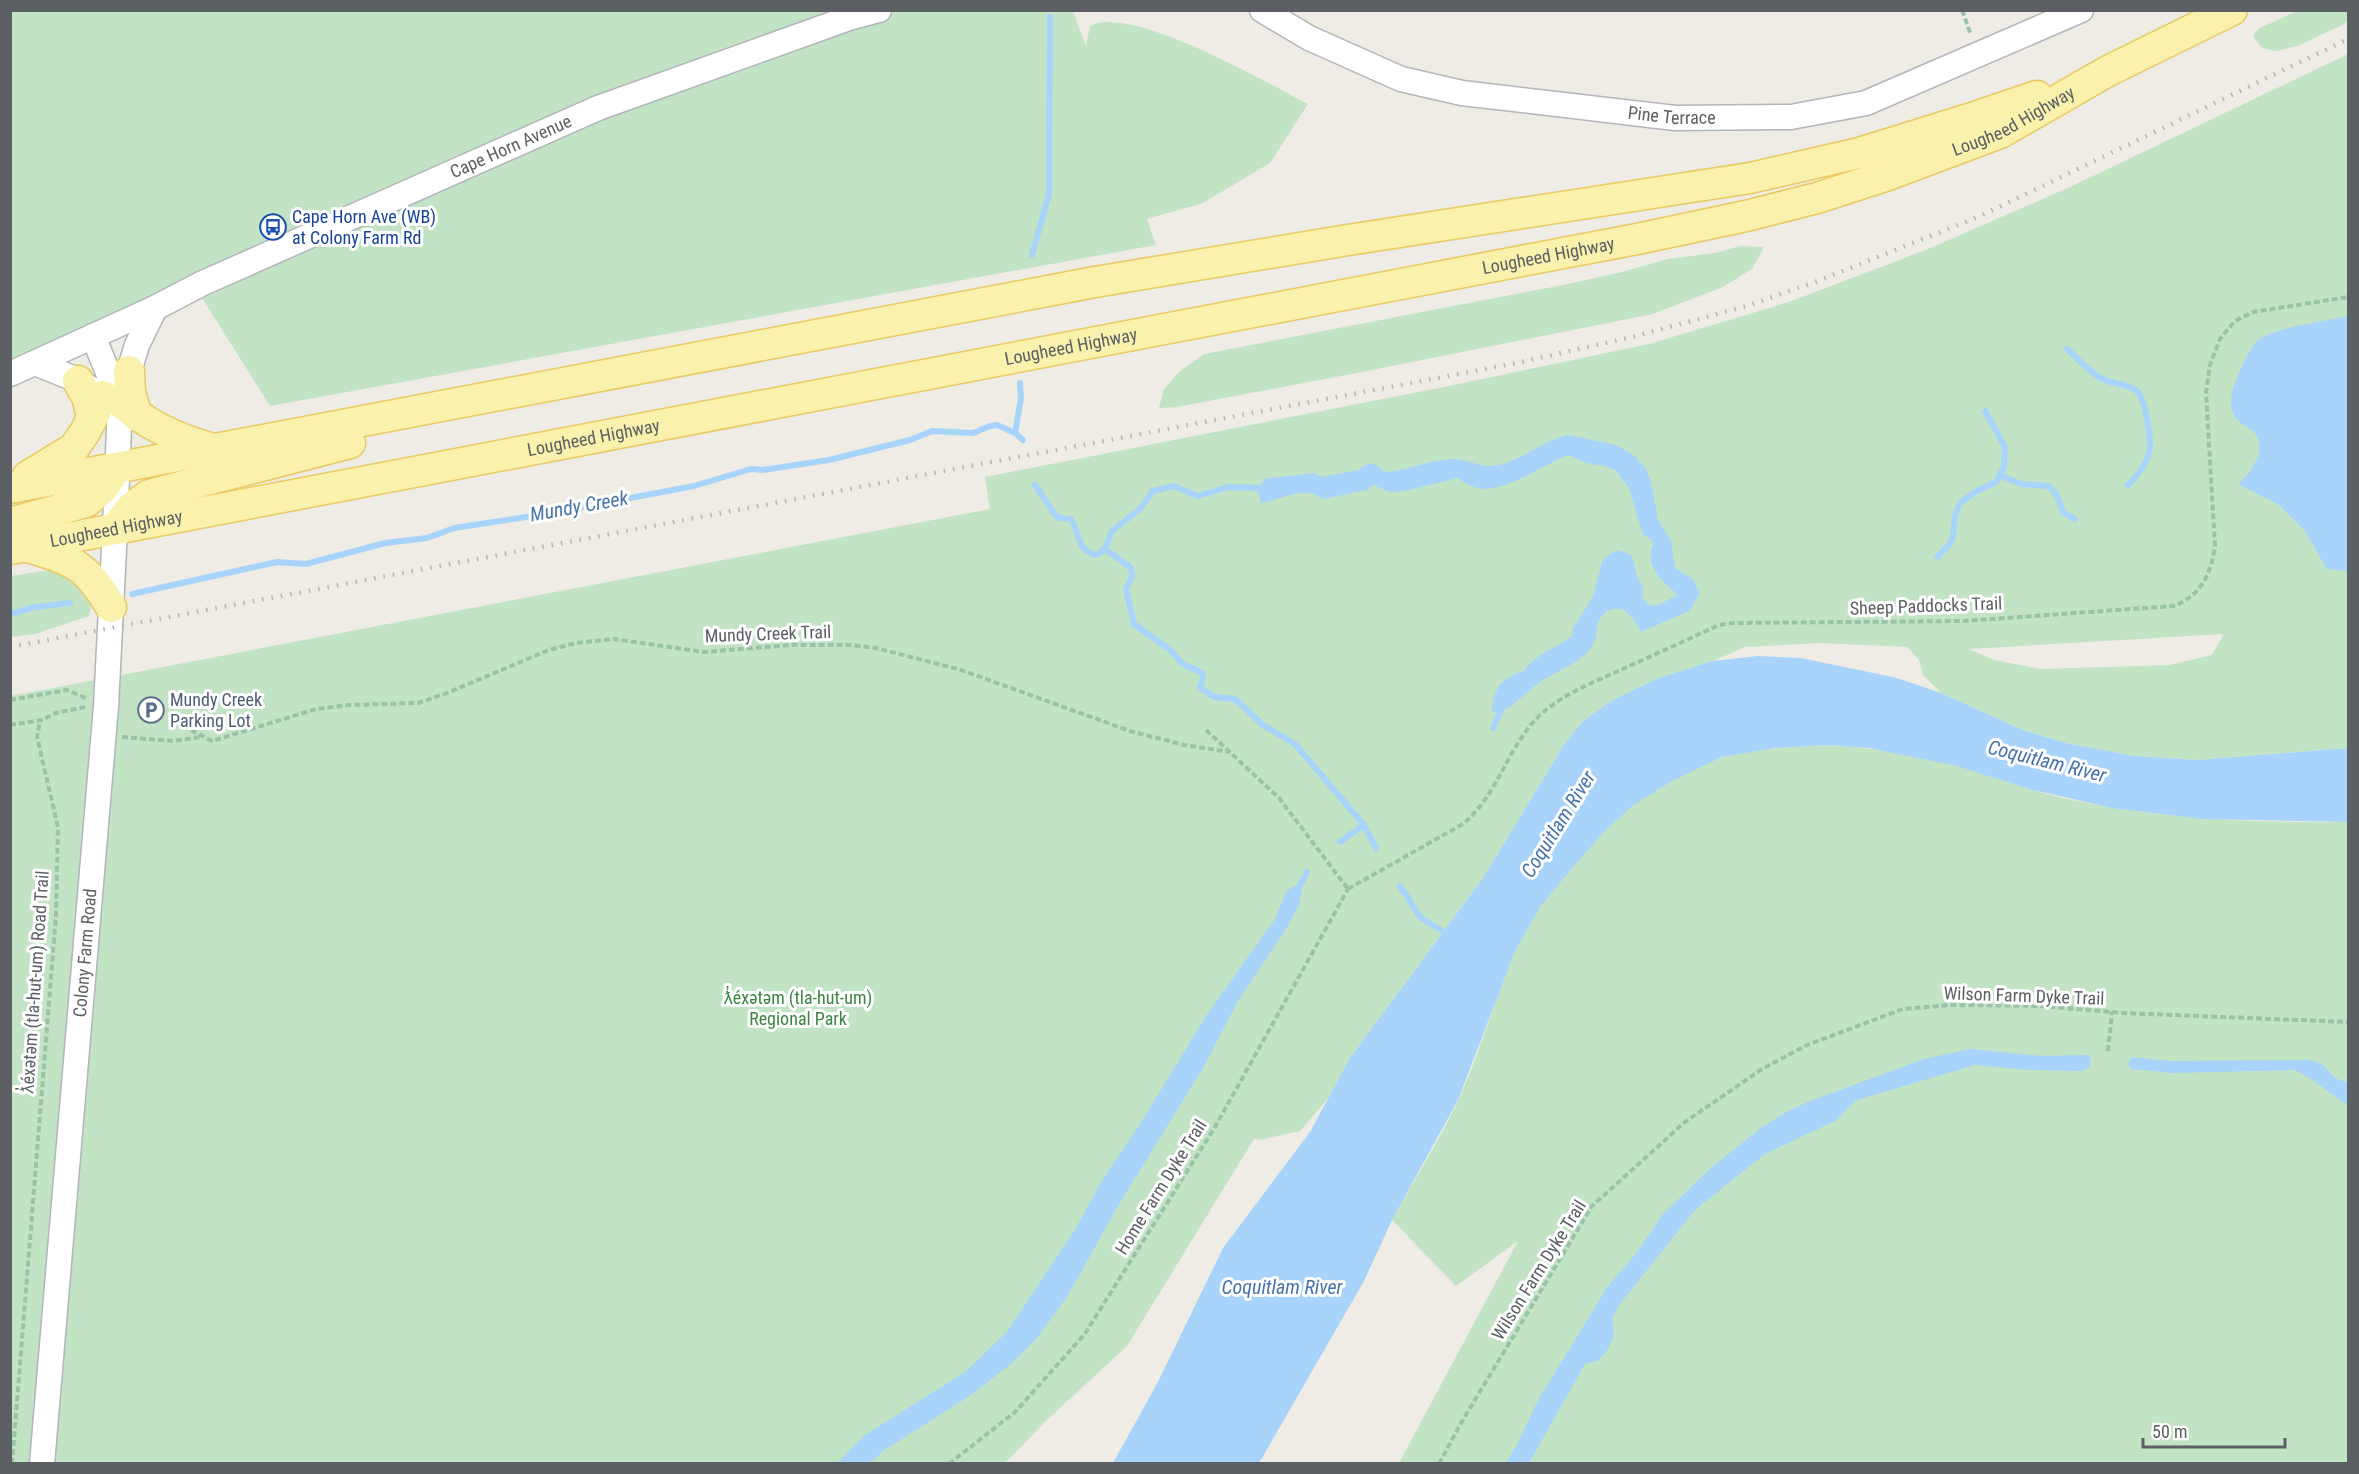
<svg xmlns="http://www.w3.org/2000/svg" width="2359" height="1474" viewBox="0 0 2359 1474" font-family="'Roboto Condensed',sans-serif">
<rect width="100%" height="100%" fill="#eeece5"/>
<path fill="#c2e4c4" fill-rule="evenodd" d="M2299 10 2348 11V22L2300 45 2277 51 2262 48 2253 36 2258 29Z
M10 11H1073L1086 46 1090 26C1129 3 1268 83 1308 104L1270 163 1203 203 1147 219 1156 245 270 406 192 282 11 363Z
M2348 54V748L2197 760 2135 756 2070 744 2025 731 1941 693 1923 675 1919 660 1907 647 1820 643 1745 647 1679 676 1613 700 1584 720 1565 743 1483 878 1350 1058 1329 1097 1300 1131 1259 1140 1254 1139 1127 1346 1048 1419 1005 1463 11 1464V696L990 509 985 477 1444 387 1649 344 1789 302 1928 249 2070 187ZM2224 634 2212 655 2169 665 2042 669 1994 660 1969 649Z
M1740 246 1764 247 1752 269 1723 287 1653 314 1367 371 1177 407 1159 408 1164 389 1179 372 1204 354 1563 285 1622 272 1667 259 1715 253Z
M49 570 65 573 89 596 91 605 89 616 35 634 11 637V576Z
M1829 745C1872 748 1917 754 1959 766 1997 777 2033 792 2072 800 2163 819 2256 823 2348 822V1463H1399L1518 1241 1456 1286 1392 1220C1414 1181 1438 1142 1458 1101 1480 1053 1494 1001 1514 953 1533 908 1594 833 1633 805 1660 786 1690 768 1721 758 1752 747 1796 747 1829 745Z"/>
<path fill="#a8d3fa" d="M2348 316V571L2327 569 2305 531 2278 504 2238 484C2250 473 2269 449 2254 432 2249 427 2240 424 2236 418 2228 408 2231 394 2235 383 2241 369 2246 354 2256 342 2268 328 2328 321 2348 316Z
M1569 435 1616 445 1635 456 1646 469 1651 482 1658 520 1671 540 1675 568 1693 579 1700 594 1689 611 1641 632C1635 620 1626 604 1610 610 1594 616 1599 633 1593 645 1586 660 1555 672 1540 682 1529 690 1520 700 1508 708 1504 710 1499 711 1495 713L1492 710C1494 687 1502 678 1524 671 1530 657 1559 647 1572 636L1573 628 1593 597 1602 561 1607 556 1618 550 1632 555 1637 577 1643 587 1642 597 1647 603 1652 606 1660 604 1676 596 1677 594C1662 581 1644 566 1653 545L1651 539 1643 535 1629 488 1615 470 1605 466 1585 463 1570 455C1544 462 1503 497 1474 487 1468 486 1463 481 1458 478L1405 491 1390 492 1373 485 1367 490 1323 499C1306 484 1281 500 1261 503L1258 492 1264 479 1314 473 1321 477 1359 470 1365 465 1374 463 1385 472C1408 471 1430 459 1453 459 1476 460 1480 471 1506 463 1528 456 1546 439 1569 435Z
M1758 656 1801 658 1897 678 1941 693 2025 731 2070 744 2135 756 2197 760 2348 748V822L2203 819 2112 808 2029 789 1957 766 1868 748 1829 745 1775 748 1722 757 1672 781 1632 806 1603 833 1572 868 1540 907 1515 951 1458 1100 1392 1220 1364 1281 1259 1463H1113L1158 1382 1223 1248 1310 1132 1350 1058 1483 878 1565 743 1584 720 1613 700 1659 678 1713 661Z
M1293 886 1302 889 1299 905 1288 926 1238 1001 1203 1068 1118 1206 1067 1297 1036 1339 1011 1364 971 1395 883 1451 870 1463H837L865 1435 965 1372 1007 1332 1076 1228 1101 1182 1140 1124 1208 1013 1275 919 1286 892Z
M1970 1049 2041 1056 2088 1055 2091 1060 2089 1068 2081 1071 2028 1070 1975 1065 1857 1100 1835 1121 1765 1154 1695 1210 1620 1304 1612 1319 1614 1334 1609 1348 1598 1361 1585 1364 1529 1463H1506L1519 1441 1537 1402 1608 1286 1635 1255 1663 1214 1712 1167 1762 1127 1786 1112 1810 1101 1924 1059Z
M2132 1057 2169 1061 2310 1060 2322 1064 2335 1078 2348 1083V1105C2330 1094 2314 1079 2295 1070L2172 1073 2131 1069 2128 1064Z"/>
<g fill="none" stroke-linecap="round" stroke-linejoin="round">
<path stroke="#a8d3fa" stroke-width="6" d="M1032 255 1049 194 1050 17
M2067 349C2078 358 2089 373 2103 379 2114 385 2128 383 2138 392 2143 398 2144 406 2146 414 2153 446 2153 461 2128 485
M1015 433 1021 398 1020 383
M2001 476 2022 484 2049 486 2057 495 2063 512 2075 519
M1035 485 1056 516 1060 518 1071 519C1080 533 1076 551 1097 555L1105 549 1131 568 1132 577 1126 589 1134 624 1169 649 1183 664 1202 673 1203 677 1200 687 1214 697 1235 699 1263 725 1295 744 1364 825 1376 848
M1105 549 1112 531 1140 509 1153 491 1174 486 1198 496 1228 487 1268 488
M1937 557 1949 545 1953 537 1955 515 1960 503 1975 492 1996 482 2004 467 2005 447 1985 411
M132 594 277 562 306 564 385 543 427 538 454 528 540 515 694 486 751 469 763 470 829 460 910 440 932 431 973 433 990 426 997 425 1015 433 1023 440
M10 614 36 607 70 603
M1493 728 1504 704
M1340 842 1364 825
M1400 886 1421 918 1449 935
M1296 893 1307 872"/>
<g stroke="#b2b5b9" stroke-width="27">
<g id="minor">
<path id="s1" d="M1262 10 1309 38 1401 79 1462 93 1675 118 1791 117 1866 103 2081 10"/>
<path d="M35 363 70 377 93 390"/>
<path id="s2" d="M10 374 155 308 203 283 598 108 849 18 879 10"/>
<path d="M124 388 137 345 155 308"/>
<path id="s3" d="M42 1464 106 706 115 529 120 402 93 336"/>
</g>
</g>
<g stroke="#eac962" stroke-width="33">
<g id="major">
<path d="M129 371 130 393 137 416"/>
<path d="M78 381 88 399 92 419"/>
<path d="M120 402C148 425 175 438 210 448"/>
<path d="M28 476 74 448 85 432 103 396"/>
<path d="M10 488 1095 282 1348 240 1750 178 1859 153 1975 117 2037 96"/>
<path d="M10 523 86 502 103 488 116 468"/>
<path d="M115 529 131 508 149 495 350 443"/>
<path d="M28 547C74 560 87 566 111 607"/>
<path id="s4" d="M10 549 1637 239 1746 216 1817 198 1888 175 2000 133 2108 71 2232 10"/>
</g>
</g>
<path stroke="#9ac2a7" stroke-width="4" stroke-dasharray="6 3" stroke-linecap="butt" d="M1962 10 1971 35
M10 700 67 690 86 698
M175 722 212 741 316 709 349 705 418 703 447 693 549 650 576 643 614 639 704 652 791 645H851L876 648 961 670 1130 731 1184 745 1230 752
M10 725 42 720 56 713 85 707
M1206 730 1279 798 1348 889
M122 737 173 741 201 737
M1348 889 1463 824C1496 796 1504 758 1530 726 1554 696 1593 683 1627 667 1658 653 1689 639 1719 625L1733 623 1964 621 2173 606C2201 596 2211 574 2215 546L2206 393 2210 365 2220 339 2235 321 2253 312 2348 297
M2108 1051 2112 1012
M12 1464 56 915 58 827 37 737 40 720
M949 1464 1015 1412 1084 1335 1215 1127 1348 889
M1439 1464 1461 1423 1592 1206 1685 1122 1762 1069 1807 1045 1903 1009 1951 1005 2040 1006 2123 1013 2348 1022"/>
<use href="#minor" stroke="#fff" stroke-width="24"/>
<use href="#major" stroke="#faf1ad" stroke-width="30"/>
<path stroke="#b3b4b4" stroke-width="4.5" stroke-dasharray="1.5 8" stroke-linecap="butt" d="M10 647 1512 364 1628 338 1747 306 1815 282 1978 217 2348 39"/>
</g>
<defs>
<g id="bus-ring" transform="scale(1.35)"><circle r="9.5" fill="#fff" stroke="#1a4fb4" stroke-width="1.5"/><path d="M-5-6H5V4H4V6H2V4H-2V6H-4V4H-5ZM-3.5-4V0h7V-4ZM-3.5 1.2v1.5H-2V1.2ZM2 1.2v1.5H3.5V1.2Z" fill="#1a4fb4"/></g>
<g id="parking-ring" transform="scale(1.35)"><circle r="9.5" fill="#fff" stroke="#5c6f8a" stroke-width="1.5"/><path d="M-3.5-5.5H1a3.5 3.5 0 0 1 0 7H-1V5.5H-3.5ZM-1-3.4V-.6H.8a1.4 1.4 0 0 0 0-2.8Z" fill="#5c6f8a"/></g>
</defs>
<g fill-rule="evenodd">
<use href="#bus-ring" x="273" y="227"/>
<use href="#parking-ring" x="151" y="710"/>
</g>
<g text-anchor="middle" stroke-width="6" stroke-linejoin="round" paint-order="stroke">
<g font-size="18" fill="#5c6064" stroke="#fff">
<text dy="6" stroke="none"><textPath href="#s1" startOffset="429">Pine Terrace</textPath></text>
<text dy="6" stroke="none"><textPath href="#s4" startOffset="2052">Lougheed Highway</textPath></text>
<text dy="6" stroke="none"><textPath href="#s2" startOffset="550">Cape Horn Avenue</textPath></text>
<text dy="6" stroke="none"><textPath href="#s4" startOffset="1566">Lougheed Highway</textPath></text>
<text dy="6" stroke="none"><textPath href="#s4" startOffset="1080">Lougheed Highway</textPath></text>
<text dy="6" stroke="none"><textPath href="#s4" startOffset="594">Lougheed Highway</textPath></text>
<text dy="6" stroke="none"><textPath href="#s4" startOffset="108">Lougheed Highway</textPath></text>
<text transform="translate(1926 606) rotate(-2)" y="6">Sheep Paddocks Trail</text>
<text transform="translate(768 634) rotate(-2)" y="6">Mundy Creek Trail</text>
<text dy="6" stroke="none"><textPath href="#s3" startOffset="513">Colony Farm Road</textPath></text>
<text transform="translate(35 982) rotate(-86)" y="6">ƛ̓éxətəm (tla-hut-um) Road Trail</text>
<text transform="translate(2024 996) rotate(2)" y="6">Wilson Farm Dyke Trail</text>
<text transform="translate(1161 1187) rotate(-58)" y="6">Home Farm Dyke Trail</text>
<text transform="translate(1539 1270) rotate(-58)" y="6">Wilson Farm Dyke Trail</text>
</g>
<g font-size="18" fill="#164399" stroke="#fff" text-anchor="start">
<text x="292" y="223">Cape Horn Ave (WB)<tspan x="292" dy="21">at Colony Farm Rd</tspan></text>
</g>
<g font-size="18" fill="#4e5e75" stroke="#fff" text-anchor="start">
<text x="170" y="706">Mundy Creek<tspan x="170" dy="21">Parking Lot</tspan></text>
</g>
<g font-size="18" fill="#3b8541" stroke="#fff">
<text x="798" y="1004">ƛ̓éxətəm (tla-hut-um)<tspan x="798" dy="21">Regional Park</tspan></text>
</g>
<g font-size="20" font-style="italic" fill="#4673ac" stroke="#fff">
<text transform="translate(579 506) rotate(-10)" y="7">Mundy Creek</text>
<text transform="translate(2047 761) rotate(14)" y="7">Coquitlam River</text>
<text transform="translate(1558 824) rotate(-58)" y="7">Coquitlam River</text>
<text x="1282" y="1294">Coquitlam River</text>
</g>
</g>
<rect width="2359" height="1474" fill="none" stroke="#5c6064" stroke-width="24"/>
<path d="M2143 1438v9h142v-9" fill="none" stroke="#5c6064" stroke-width="3"/>
<text x="2152" y="1438" font-size="18" fill="#5c6064" stroke="#ffffff" stroke-width="4.5" paint-order="stroke">50 m</text>
</svg>
